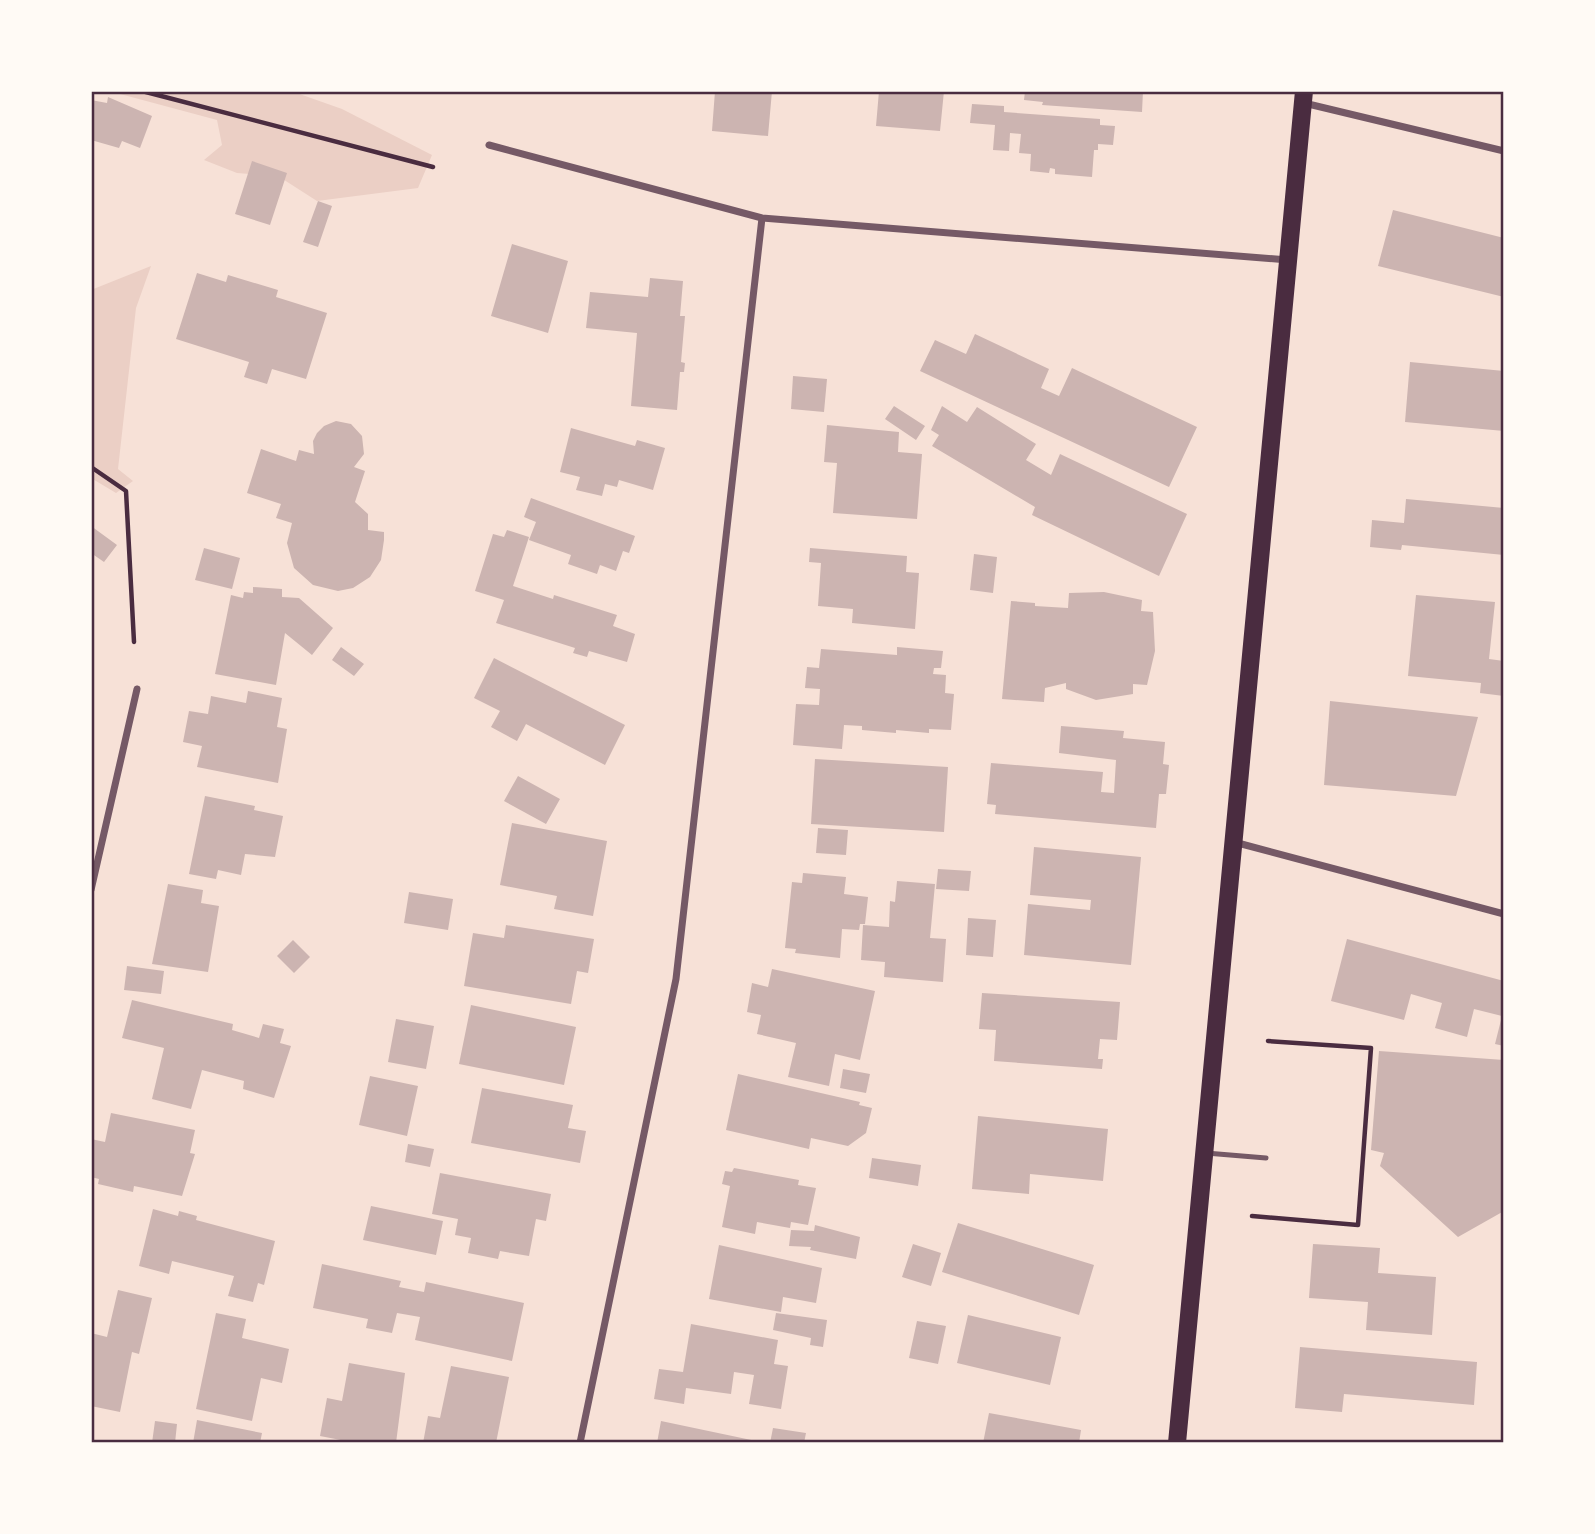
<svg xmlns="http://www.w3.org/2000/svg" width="1595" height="1534" viewBox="0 0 1595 1534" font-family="Roboto,sans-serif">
<rect width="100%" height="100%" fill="#f7e1d7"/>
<path fill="#ebcfc5" d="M109 91H291L342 109 432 155 418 188 317 201 278 176 237 173 204 160 222 145 217 120Z
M151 266 136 308 118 469 133 481 116 493 91 478V290Z"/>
<path fill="#ccb4b1" d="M715 91H772L768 136 712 131Z
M879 91H944L940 131 876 126Z
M1025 91H1143L1142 112 1042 105 1043 102 1024 100Z
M108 97 152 116 140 148 122 141 119 148 91 140V100L107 103Z
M972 104 1004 106V112L1100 119V125L1115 126 1113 145 1098 144V150H1094L1092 177 1055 174V169L1050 168 1049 173 1030 171 1031 154 1019 153 1021 134 1010 133 1009 151 993 150 995 125 970 123Z
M252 161 287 173 270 225 235 214Z
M318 201 332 206 318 247 303 242Z
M1393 210 1504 238V297L1378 266Z
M512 244 568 261 548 333 491 316Z
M197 273 226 282 228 275 278 290 276 297 327 313 306 379 272 369 267 384 244 377 249 362 176 339Z
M650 278 683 281 680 316H685L681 362 685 363 684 372H680L677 410 631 406 637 333 586 328 590 292 648 297Z
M975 334 1049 369 1041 388 1059 396 1072 368 1197 427 1169 487 920 371 935 340 966 354Z
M1410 362 1504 371V431L1405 422Z
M793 376 827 379 824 412 791 409Z
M894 406 925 426 916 440 885 419Z
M942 406 967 422 977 407 1036 444 1026 460 1051 475 1060 454 1187 514 1159 576 1032 515 1035 507 932 446 939 435 931 430Z
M336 421 351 424 362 436 364 454 354 467 365 471 355 502 368 514V530L384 532V540L381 560 370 577 353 588 338 591 313 585 294 568 287 543 292 523 276 518 281 504 247 493 261 449 296 461 299 450 314 454 313 441 317 433 324 426Z
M827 425 899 432 898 452 922 454 917 519 833 513 837 463 824 462Z
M571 428 635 446 637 440 665 448 653 490 619 480 617 487 605 484 602 496 576 490 580 477 560 472Z
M531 498 635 536 629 553 623 551 616 571 600 565 597 574 568 564 571 555 529 540 536 522 524 517Z
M1406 499 1504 508V555L1402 545 1401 550 1370 547 1372 520 1404 523Z
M91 526 117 545 104 562 91 553Z
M507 530 529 537 513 586 553 599 554 595 617 615 613 626 635 634 627 662 589 651 587 657 573 653 575 648 496 623 504 600 475 591 493 534 504 537Z
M204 548 240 558 232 589 195 580Z
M810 548 907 556 906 572 919 573 915 629 852 623 853 609 818 606 821 563 809 562Z
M974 554 997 557 993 593 970 590Z
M253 587 282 589V597L299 598 333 628 312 655 285 633 276 685 215 674 231 595 243 598 244 592 253 593Z
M1104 592 1142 600 1141 611 1153 612 1155 651 1147 685 1133 684V694L1096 700 1066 689V683L1045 688 1044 702 1002 699 1011 601 1035 603V606L1068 608 1069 593Z
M1416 595 1495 602 1489 659 1504 661V696L1480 693 1481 683 1408 676Z
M341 647 364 664 354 676 332 660Z
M897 647 943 651 941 668H934L933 674 946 675 945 693 954 694 951 730 929 729V733L896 730V733L862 730V726L844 725 842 749 793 745 796 704 819 705 820 689 805 688 807 667 819 668 821 649 897 655Z
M494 658 625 725 605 765 526 724 517 741 491 727 500 711 474 698Z
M248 691 282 698 277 727 287 729 278 783 197 767 202 746 183 742 189 711 208 714 211 696 246 703Z
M1330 701 1478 717 1456 796 1324 785Z
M1061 726 1124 731 1123 738 1165 742 1163 764 1169 765 1166 794H1159L1156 828 995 814 996 805 987 804 991 763 1103 772 1101 792 1114 793 1116 760 1059 753Z
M815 759 948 767 944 832 811 824Z
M518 776 560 799 546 824 504 801Z
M205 796 255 806 254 810 283 816 275 857 245 854 241 875 218 870 216 879 189 874Z
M512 823 607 841 593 916 554 909 557 896 500 885Z
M818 828 848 830 846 855 816 853Z
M1034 847 1141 857 1131 965 1024 955 1028 904 1090 910 1091 900 1030 895Z
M938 869 971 871 969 891 936 889Z
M803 873 846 877 844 894 868 897 865 924H860L859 930 842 929 840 958 795 953 796 949 785 948 792 882 802 883Z
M897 881 935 884 930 938 946 939 943 982 884 977 885 962 861 960 863 925 889 927 890 901 895 902Z
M168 884 203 890 201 903 219 906 208 972 152 964Z
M409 892 453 899 448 930 404 923Z
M968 918 996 920 993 957 966 955Z
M506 925 594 939 588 973 577 971 571 1004 464 986 473 933 504 938Z
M1347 939 1504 981V1046L1495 1044 1502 1016 1474 1009 1467 1037 1435 1028 1442 1003 1411 994 1404 1020 1331 1001Z
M293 940 310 957 294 973 277 956Z
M127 966 164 971 161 994 124 990Z
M772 969 875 991 860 1060 835 1054 829 1086 788 1077 796 1043 757 1034 761 1015 747 1012 752 983 768 987Z
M982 993 1120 1002 1117 1040 1100 1039 1098 1059H1103L1102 1069 994 1061 996 1030 979 1029Z
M132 1000 233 1024 232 1030 259 1038 263 1024 284 1029 280 1043 291 1046 274 1098 243 1089 244 1081 202 1070 191 1109 152 1099 164 1048 122 1038Z
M471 1005 576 1027 564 1085 459 1064Z
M396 1019 434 1026 426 1069 388 1062Z
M1379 1051 1504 1060V1211L1458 1237 1380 1166 1384 1153 1371 1150Z
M843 1069 870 1074 866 1093 840 1088Z
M738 1074 860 1102 859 1105 872 1108 866 1133 848 1146 811 1138 809 1149 726 1130Z
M370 1076 418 1086 407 1136 359 1125Z
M482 1088 573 1105 568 1128 586 1131 580 1163 471 1143Z
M111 1113 195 1130 190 1153 195 1154 182 1196 134 1186 133 1192 98 1184 99 1179 91 1177V1139L105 1142Z
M978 1116 1108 1129 1103 1181 1030 1174 1029 1194 972 1189Z
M408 1144 434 1149 430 1167 405 1162Z
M872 1158 921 1165 918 1186 869 1178Z
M734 1168 799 1180 798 1185 816 1188 808 1225 791 1222 790 1228 757 1222 755 1234 722 1227 730 1186 722 1184 725 1171 732 1172Z
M440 1173 551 1194 546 1221 536 1219 529 1256 500 1251 498 1259 468 1253 471 1238 455 1235 458 1219 432 1214Z
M371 1206 443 1221 436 1255 363 1240Z
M153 1209 178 1216 179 1211 197 1216 196 1220 275 1241 264 1285 258 1283 253 1302 228 1296 234 1276 172 1261 169 1274 139 1266Z
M958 1223 1094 1265 1079 1315 942 1272Z
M815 1225 860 1237 856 1259 810 1250 811 1247 789 1246 791 1230 814 1231Z
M913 1244 941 1253 931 1286 902 1277Z
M1313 1244 1380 1248 1378 1273 1436 1277 1432 1335 1366 1330 1368 1302 1309 1298Z
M719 1245 822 1268 816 1303 783 1297 781 1312 709 1299Z
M322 1264 401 1281 399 1287 424 1292 426 1282 524 1303 512 1361 415 1340 420 1317 397 1313 392 1333 366 1328 368 1319 313 1308Z
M118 1290 152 1298 139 1354 132 1352 120 1412 91 1406V1333L107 1337Z
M216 1313 246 1319 242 1338 289 1349 282 1383 261 1378 252 1421 196 1409Z
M776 1313 827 1320 823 1347 810 1345 811 1338 773 1330Z
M968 1315 1061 1337 1050 1385 957 1363Z
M917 1321 946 1326 938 1364 909 1358Z
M691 1324 778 1340 774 1364 788 1366 781 1409 749 1404 754 1375 734 1372 731 1394 686 1388 684 1404 654 1399 659 1369 683 1372Z
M1300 1347 1477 1362 1474 1405 1344 1394 1342 1412 1295 1408Z
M349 1363 405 1373 396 1443H356L320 1436 327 1398 342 1401Z
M451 1366 509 1377 496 1443H423L428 1416 440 1418Z
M989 1413 1081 1430 1079 1443H983Z
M197 1420 262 1433 260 1443H193Z
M155 1421 177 1424 175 1443H152Z
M661 1421 756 1441 755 1443H657Z
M773 1428 806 1433 804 1443H770Z"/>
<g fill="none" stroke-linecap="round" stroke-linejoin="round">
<path stroke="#4a2c40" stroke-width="4.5" d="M142 91 433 167
M91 467 126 491 134 642
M1252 1216 1358 1225 1371 1048 1268 1041"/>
<path stroke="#755966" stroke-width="5" d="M1206 1153 1266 1158"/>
<path stroke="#755966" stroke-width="7" d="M1304 103 1504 151
M489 145 762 218 1288 260
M1234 842 1504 914
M91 890 137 689
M580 1443 676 979 762 218"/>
<path stroke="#4a2c40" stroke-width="18" d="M1177 1443 1304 91"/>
</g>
<rect width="1595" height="1534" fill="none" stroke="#fffaf5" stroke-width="186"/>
<rect x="93" y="93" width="1409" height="1348" fill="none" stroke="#4a2c40" stroke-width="2.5"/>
</svg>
